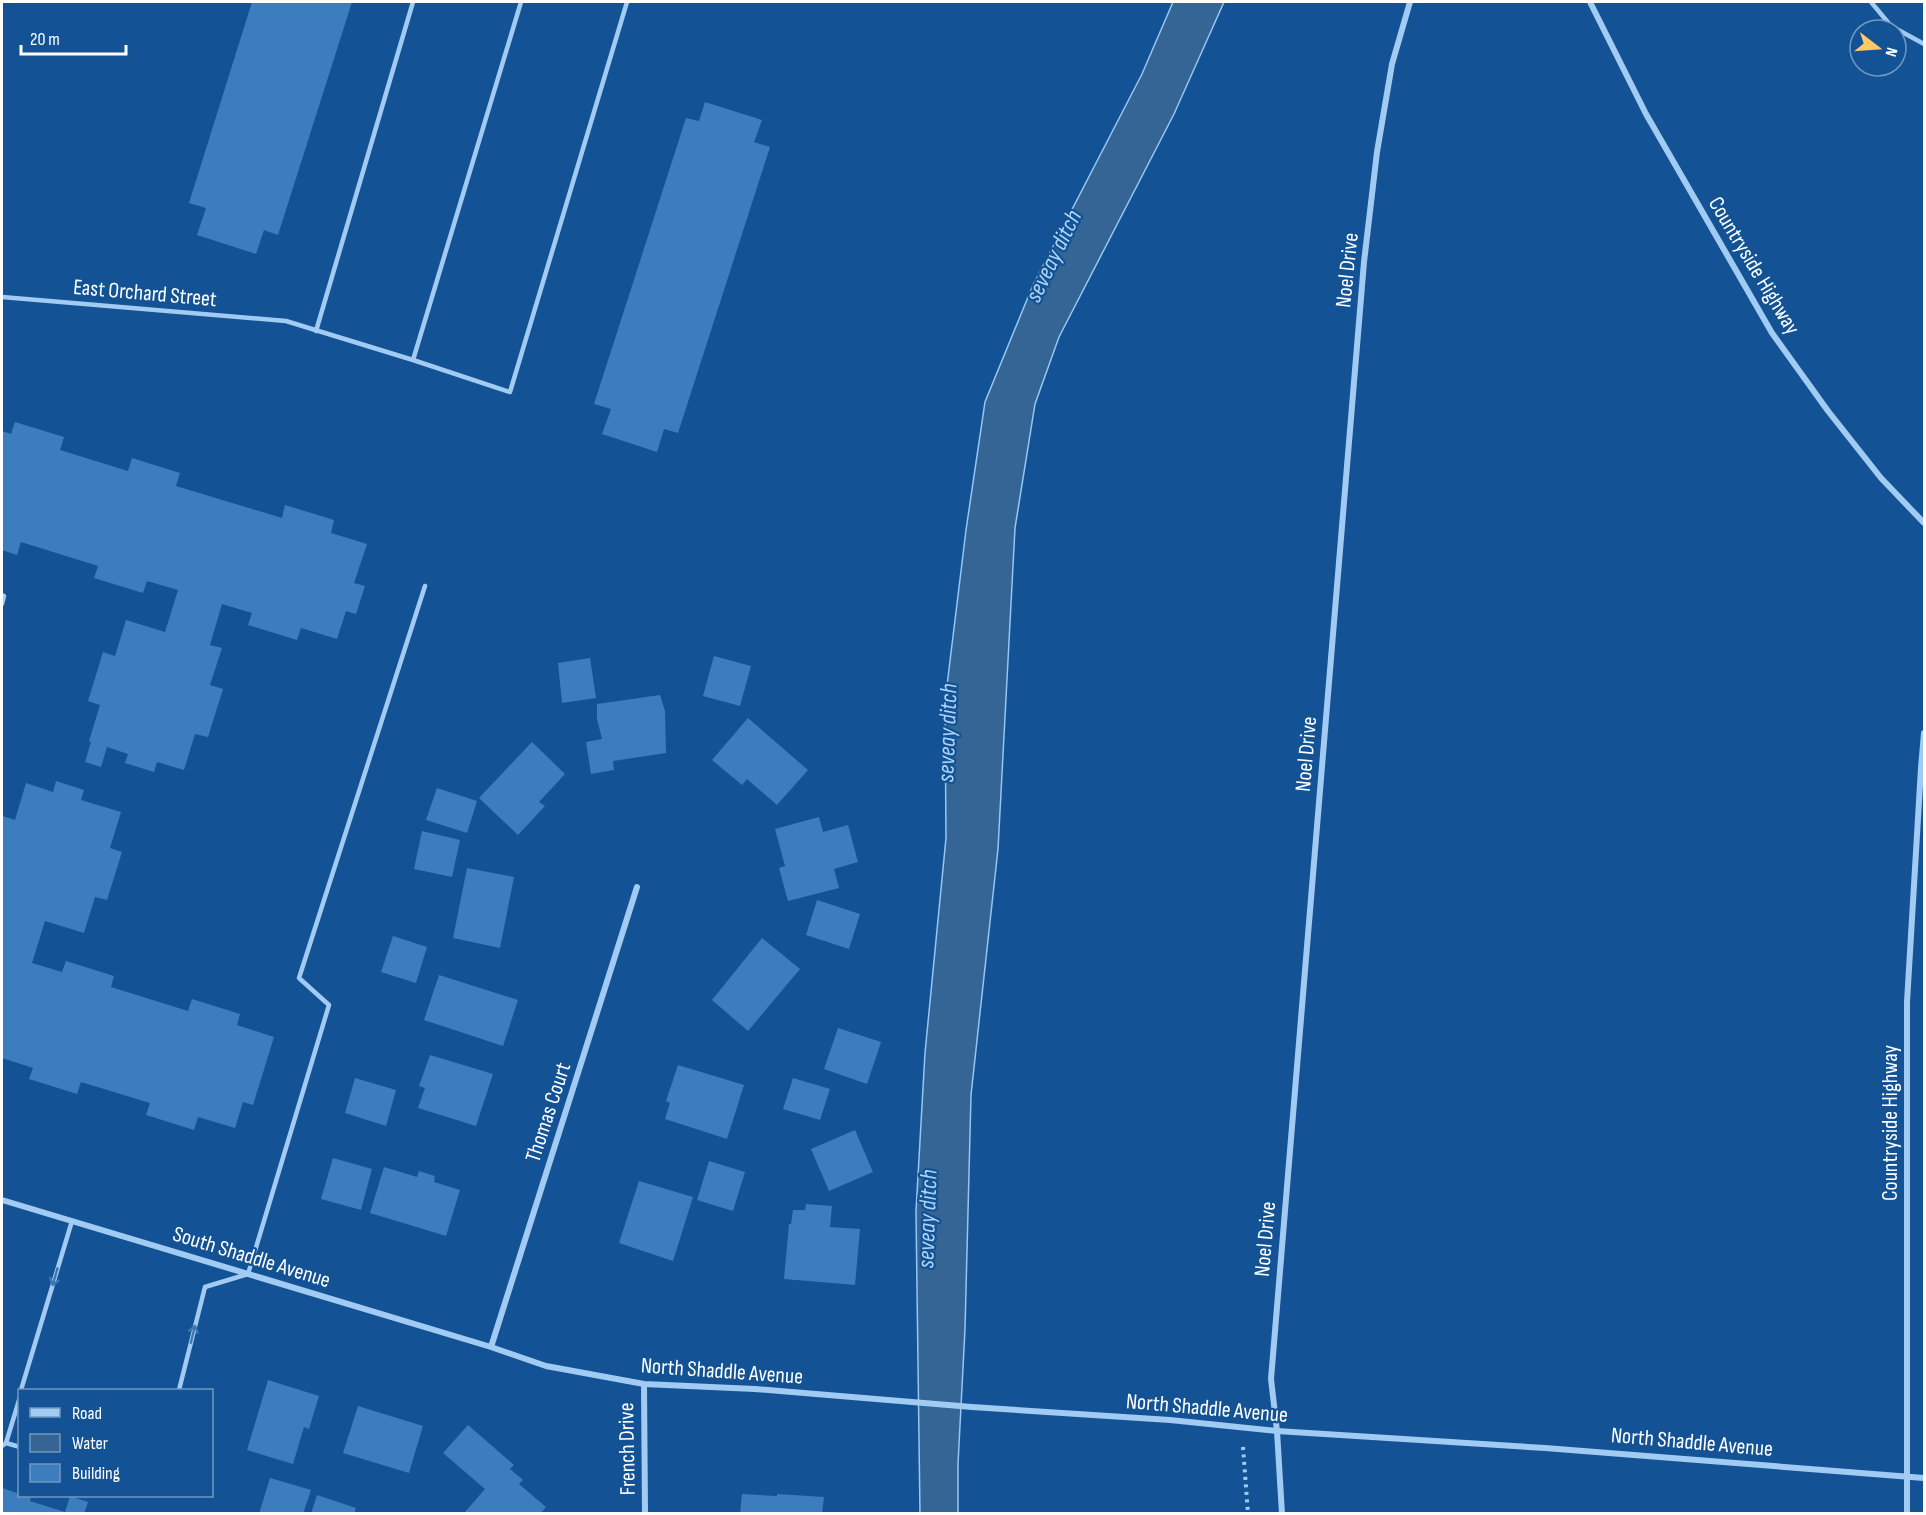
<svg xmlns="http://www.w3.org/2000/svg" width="1926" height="1515" viewBox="0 0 1926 1515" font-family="'Sofia Sans Condensed',sans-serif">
<rect width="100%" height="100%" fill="#135395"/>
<path fill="#356594" stroke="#94c7f6" stroke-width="1.5" d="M1173 2H1224L1174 114 1059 337 1035 404 1015 528 998 849 971 1095 965 1329 958 1464V1513L920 1514 916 1211 925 1053 946 838 945 702 966 530 985 402 1033 285 1142 74Z"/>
<path fill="#3c7dbd" d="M252 2H352L278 235 264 230 256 254 197 235 206 208 189 203Z
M705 102 762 120 754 142 770 147 678 433 664 429 657 452 602 434 611 409 594 404 686 118 699 121Z
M15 422 64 437 60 450 128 471 132 458 180 473 176 486 282 518 285 505 334 520 331 533 367 544 354 583 365 586 356 614 346 611 337 639 301 628 297 640 248 625 252 613 222 604 210 645 222 648 210 685 223 689 208 737 195 734 184 770 157 762 154 772 125 763 128 754 107 747 101 767 85 762 91 742 89 741 100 705 88 701 103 652 115 656 126 620 165 632 178 590 147 581 143 593 94 578 98 566 21 542 17 555 2 550V431L11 434Z
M714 656 751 666 740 706 703 696Z
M590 658 596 698 562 703 558 663Z
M660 695 665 711 666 753 613 761 614 770 591 774 586 742 602 739 597 719V704Z
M748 718 808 770 777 805 747 779 742 785 712 760Z
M532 742 565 774 539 802 545 806 518 835 479 798Z
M56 781 84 790 81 800 121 812 110 848 122 852 107 900 95 897 84 933 45 921 32 963 62 972 66 961 114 976 111 987 188 1011 192 999 240 1014 237 1025 274 1037 253 1105 243 1102 235 1128 198 1117 194 1130 146 1115 150 1103 81 1082 77 1094 29 1079 33 1068 2 1058V820L3 816 15 820 26 783 53 792Z
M437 788 477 801 467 833 426 820Z
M819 817 823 832 848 825 858 862 834 869 839 888 788 901 779 868 785 866 775 829Z
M422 831 460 840 452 877 414 869Z
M467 868 514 877 500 948 453 938Z
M817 900 860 914 849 949 806 935Z
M393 936 427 947 416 983 381 972Z
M762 938 800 969 748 1031 712 1000Z
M439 975 518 1000 503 1046 424 1020Z
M838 1028 881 1042 867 1084 824 1069Z
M430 1055 493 1074 476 1126 418 1108 425 1088 419 1086Z
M678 1065 744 1085 727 1139 665 1119 670 1103 666 1101Z
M355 1078 396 1090 386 1126 345 1113Z
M793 1078 830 1089 820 1120 783 1109Z
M855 1130 873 1172 829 1191 811 1149Z
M333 1158 372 1169 361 1210 321 1199Z
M709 1161 745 1172 733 1211 697 1200Z
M384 1167 417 1177 419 1171 435 1176 434 1182 460 1190 446 1236 370 1213Z
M639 1181 693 1197 673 1261 619 1243Z
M806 1204 832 1206 830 1227 860 1229 855 1285 784 1279 789 1224H791L793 1210H805Z
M268 1380 319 1396 309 1429 304 1427 293 1464 247 1450Z
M358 1406 423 1426 409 1473 343 1453Z
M468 1425 514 1465 510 1469 523 1480 519 1484 546 1507 540 1514 465 1512 485 1489 443 1453Z
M270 1478 311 1490 303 1514H259Z
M2 1488 20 1494V1496L31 1497 30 1501 65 1512 70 1496 88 1502 84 1514H2Z
M742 1494 777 1496V1494L824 1497 822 1514H740Z
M317 1495 356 1508 354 1514H311Z"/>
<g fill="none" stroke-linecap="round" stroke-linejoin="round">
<path stroke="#a2cbf3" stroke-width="4" stroke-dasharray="3 4.5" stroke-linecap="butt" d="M1243 1447 1248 1514"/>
<path stroke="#a2cbf3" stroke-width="4.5" d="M1871 2 1891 26 1924 44
M2 297 286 321 413 360 510 392 627 2
M316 331 413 2
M413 360 521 2
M2 595 4 596 2 604
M21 1390 72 1221
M179 1390 205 1287 248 1274 329 1005 299 978 425 586
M6 1443 20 1397
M2 1446 6 1443 20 1447"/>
<path stroke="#a2cbf3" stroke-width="6" d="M1590 2 1646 114 1772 333 1828 411 1881 478 1924 523
M2 1200 491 1347 546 1366 644 1384 755 1389 972 1407 1170 1420 1277 1431 1545 1448 1924 1478
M491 1347 637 887
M644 1384 645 1514
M1282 1514 1277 1431 1271 1379 1364 262 1377 152 1392 64 1410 2
M1907 1514V1002L1921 768 1924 733"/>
</g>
<defs><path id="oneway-shaft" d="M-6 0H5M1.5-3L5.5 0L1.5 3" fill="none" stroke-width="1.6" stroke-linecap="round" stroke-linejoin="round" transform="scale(1.5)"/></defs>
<g stroke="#3e77b1">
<use href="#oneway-shaft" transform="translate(55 1277) rotate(106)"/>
<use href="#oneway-shaft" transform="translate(193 1334) rotate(-76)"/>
</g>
<g text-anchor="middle" stroke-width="4.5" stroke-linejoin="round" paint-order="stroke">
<g font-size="22" fill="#fff" stroke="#135395">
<text transform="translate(1755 265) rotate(59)" y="8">Countryside Highway</text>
<text transform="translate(1346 270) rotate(-84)" y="8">Noel Drive</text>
<text transform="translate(145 292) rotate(5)" y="8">East Orchard Street</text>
<text transform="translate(1305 754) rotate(-85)" y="8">Noel Drive</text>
<text transform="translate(547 1112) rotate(-72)" y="8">Thomas Court</text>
<text transform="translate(1889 1123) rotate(-90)" y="8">Countryside Highway</text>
<text transform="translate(1264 1239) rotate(-85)" y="8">Noel Drive</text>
<text transform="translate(252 1256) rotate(17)" y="8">South Shaddle Avenue</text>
<text transform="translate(722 1370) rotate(4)" y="8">North Shaddle Avenue</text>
<text transform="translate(1207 1407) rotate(5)" y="8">North Shaddle Avenue</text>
<text transform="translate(1692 1441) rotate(5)" y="8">North Shaddle Avenue</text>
<text transform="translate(626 1449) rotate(-91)" y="8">French Drive</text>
</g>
<g font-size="24" font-style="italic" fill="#aed5f9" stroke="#135395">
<text transform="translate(1053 256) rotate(-64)" y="8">seveay ditch</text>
<text transform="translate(947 733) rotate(-88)" y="8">seveay ditch</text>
<text transform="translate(927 1219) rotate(-88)" y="8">seveay ditch</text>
</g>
</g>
<rect width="1926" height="1515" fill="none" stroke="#ffffff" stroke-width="6"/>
<rect x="18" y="1389" width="195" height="108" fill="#135395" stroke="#7198bf" stroke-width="1.5"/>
<rect x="30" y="1408" width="30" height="9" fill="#a2cbf3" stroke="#7198bf" stroke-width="1.5"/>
<text x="72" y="1419" font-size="18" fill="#ffffff">Road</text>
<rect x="30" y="1434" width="30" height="18" fill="#356594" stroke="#7198bf" stroke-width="1.5"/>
<text x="72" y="1449" font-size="18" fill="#ffffff">Water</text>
<rect x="30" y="1464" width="30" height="18" fill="#3c7dbd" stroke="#7198bf" stroke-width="1.5"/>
<text x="72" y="1479" font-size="18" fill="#ffffff">Building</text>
<g transform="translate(1878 48) rotate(107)"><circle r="28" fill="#135395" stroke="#7198bf" stroke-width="1.5"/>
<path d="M0-4.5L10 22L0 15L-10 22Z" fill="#ffc964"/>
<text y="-9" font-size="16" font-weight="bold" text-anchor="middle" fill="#ffffff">N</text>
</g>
<path d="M21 45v9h105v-9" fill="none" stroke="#ffffff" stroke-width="3"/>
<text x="30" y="45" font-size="18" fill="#ffffff" stroke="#135395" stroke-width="4.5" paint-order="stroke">20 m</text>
</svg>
